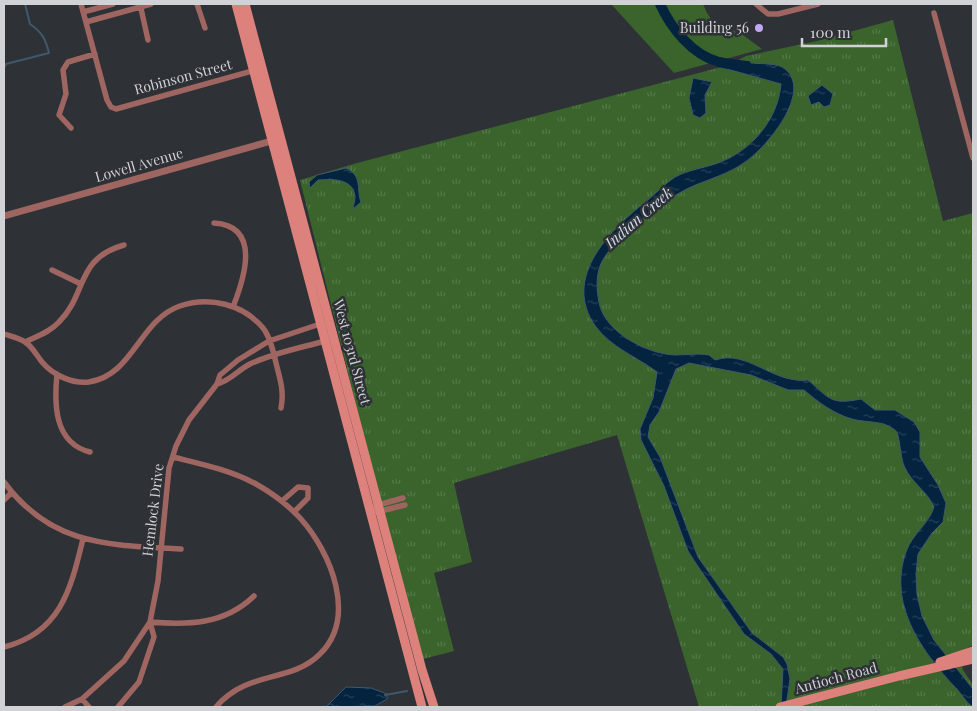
<svg xmlns="http://www.w3.org/2000/svg" width="977" height="711" viewBox="0 0 977 711" font-family="'Playfair Display',serif">
<defs>
<pattern id="grass-tufts" width="24" height="20" patternUnits="userSpaceOnUse" patternTransform="scale(1.25)"><rect width="24" height="20" fill="#3a642b"/><path d="M3 7l-1-3M5 7V3M7 7l1-3M15 17l-1-3M17 17v-4M19 17l1-3" fill="none" stroke="#557949"/></pattern>
<pattern id="water-ripples" width="26" height="14" patternUnits="userSpaceOnUse" patternTransform="scale(1.25)"><rect width="26" height="14" fill="#03233f"/><path d="M2 4q2-2 4 0t4 0M15 11q2-2 4 0t4 0" fill="none" stroke="#27425a"/></pattern>
</defs>
<rect width="100%" height="100%" fill="#2e3136"/>
<path fill="url(#grass-tufts)" d="M893 20 943 221 973 213V645L959 652 963 670 973 685V707H699L617 435 454 483 472 562 434 573 454 651 423 659 362 429 300 180 357 163 729 65 746 56 817 41Z"/>
<path fill="#3a642b" d="M611 4H703L707 13 714 23 727 29 739 32 762 49 674 73Z"/>
<path fill="url(#water-ripples)" stroke="#41586c" d="M752 63C761 64 779 63 785 69 813 92 767 147 745 162 729 174 709 179 691 187 666 198 606 242 599 269 596 280 597 292 599 302 604 332 647 354 675 355 687 355 697 353 709 355L715 360C748 349 772 384 808 380 830 399 831 405 861 399L875 410H895L914 422 920 432V457L938 485 946 503 943 522 932 533 918 554 916 574 917 594 922 616 934 640 973 689V707C966 703 960 691 953 685 920 649 888 603 906 552 912 534 929 524 934 507 927 491 912 483 905 468 900 458 900 435 896 431 885 420 866 423 852 419 834 414 818 402 804 390H788L751 375 689 363 676 369 659 412 650 425 648 437 660 457 698 557 752 633 783 657 787 664 790 679 786 707H781L783 669 771 654 744 634 695 562 688 551 664 486 641 440 640 429 653 398 657 372C637 357 612 348 596 327 560 277 612 228 649 199 657 192 666 183 675 177 688 170 704 168 718 163 751 151 778 120 781 84L720 67Z
M693 78 712 82 705 95 706 113 700 118 693 115 689 98Z
M822 85 833 94 830 105 824 107 819 102 811 105 808 96Z
M346 168C363 176 356 189 361 202L353 209C353 206 355 202 355 197 354 178 331 179 318 180L310 188 309 182 317 175Z
M346 687 371 688 387 694V699L375 706 326 707Z"/>
<g fill="none" stroke-linecap="round" stroke-linejoin="round">
<path stroke="#41586c" stroke-width="2" d="M4 68 6 64 49 53C46 40 42 32 30 24L25 4
M385 695 407 691"/>
<path stroke="#03233f" stroke-width="10" d="M660 4C671 28 692 55 719 62 728 64 738 65 747 66"/>
<path stroke="#9f6561" stroke-width="5.5" d="M81 4 107 100 111 107 116 109 256 70
M140 4 148 40
M197 4 205 28
M756 4 768 14H778L818 4
M83 12 113 4
M934 13 973 158
M86 22 151 4
M71 128 59 115 66 94 63 70 68 62 95 54
M214 223C262 226 244 279 233 307
M52 270 81 284
M4 334C10 336 19 338 25 342 32 346 37 356 42 362 53 375 72 384 89 382 134 375 139 320 180 306 209 296 243 304 263 328 271 338 274 355 277 367 281 382 284 393 281 408
M25 342C37 336 50 332 59 322 88 293 75 259 124 245
M57 374C54 404 54 443 90 452
M217 384C230 381 238 370 250 364 273 353 300 348 325 341L326 338
M173 457C201 464 230 470 256 484 272 493 288 505 301 519 331 553 358 618 319 655 290 683 248 670 216 707
M4 482C51 546 109 545 181 549
M4 500 11 493
M282 501 298 487 308 488V498L294 512
M370 511 378 505 403 498
M377 512 405 505
M150 622C188 625 224 625 254 596
M4 647C61 633 71 588 83 539
M82 699 89 707
M65 707 82 699 124 661 150 622 158 581 169 468 176 446 189 420 217 384 220 375 238 360 269 341 320 324 323 325
M118 707 139 682 154 637 150 622"/>
<path stroke="#9f6561" stroke-width="7" d="M4 216 275 140"/>
<path stroke="#dd817c" stroke-width="9" d="M236 4 422 707
M245 4 422 670 434 707
M940 662 973 651
M780 707 899 676 973 659"/>
</g>
<circle fill="#c2a8f2" stroke="#2e3136" stroke-width="2" cx="759" cy="28" r="5"/>
<g text-anchor="middle" stroke-width="5" stroke-linejoin="round" paint-order="stroke">
<g font-size="14" fill="#d1d2d5" stroke="#2e3136" text-anchor="end">
<text x="749" y="33">Building 56</text>
</g>
<g font-size="14" fill="#d1d2d5" stroke="#2e3136">
<text transform="translate(183 77) rotate(-15)" y="5">Robinson Street</text>
<text transform="translate(139 165) rotate(-16)" y="5">Lowell Avenue</text>
<text transform="translate(352 352) rotate(75)" y="5">West 103rd Street</text>
<text transform="translate(153 510) rotate(-83)" y="5">Hemlock Drive</text>
<text transform="translate(836 678) rotate(-15)" y="5">Antioch Road</text>
</g>
<g font-size="15" font-style="italic" fill="#d0dfef" stroke="#2e3136">
<text transform="translate(639 218) rotate(-41)" y="5">Indian Creek</text>
</g>
</g>
<rect width="977" height="711" fill="none" stroke="#d1d2d5" stroke-width="10"/>
<path d="M802 38v8h84v-8" fill="none" stroke="#d1d2d5" stroke-width="2.5"/>
<text x="810" y="38" font-size="15" fill="#d1d2d5" stroke="#2e3136" stroke-width="4" paint-order="stroke">100 m</text>
</svg>
